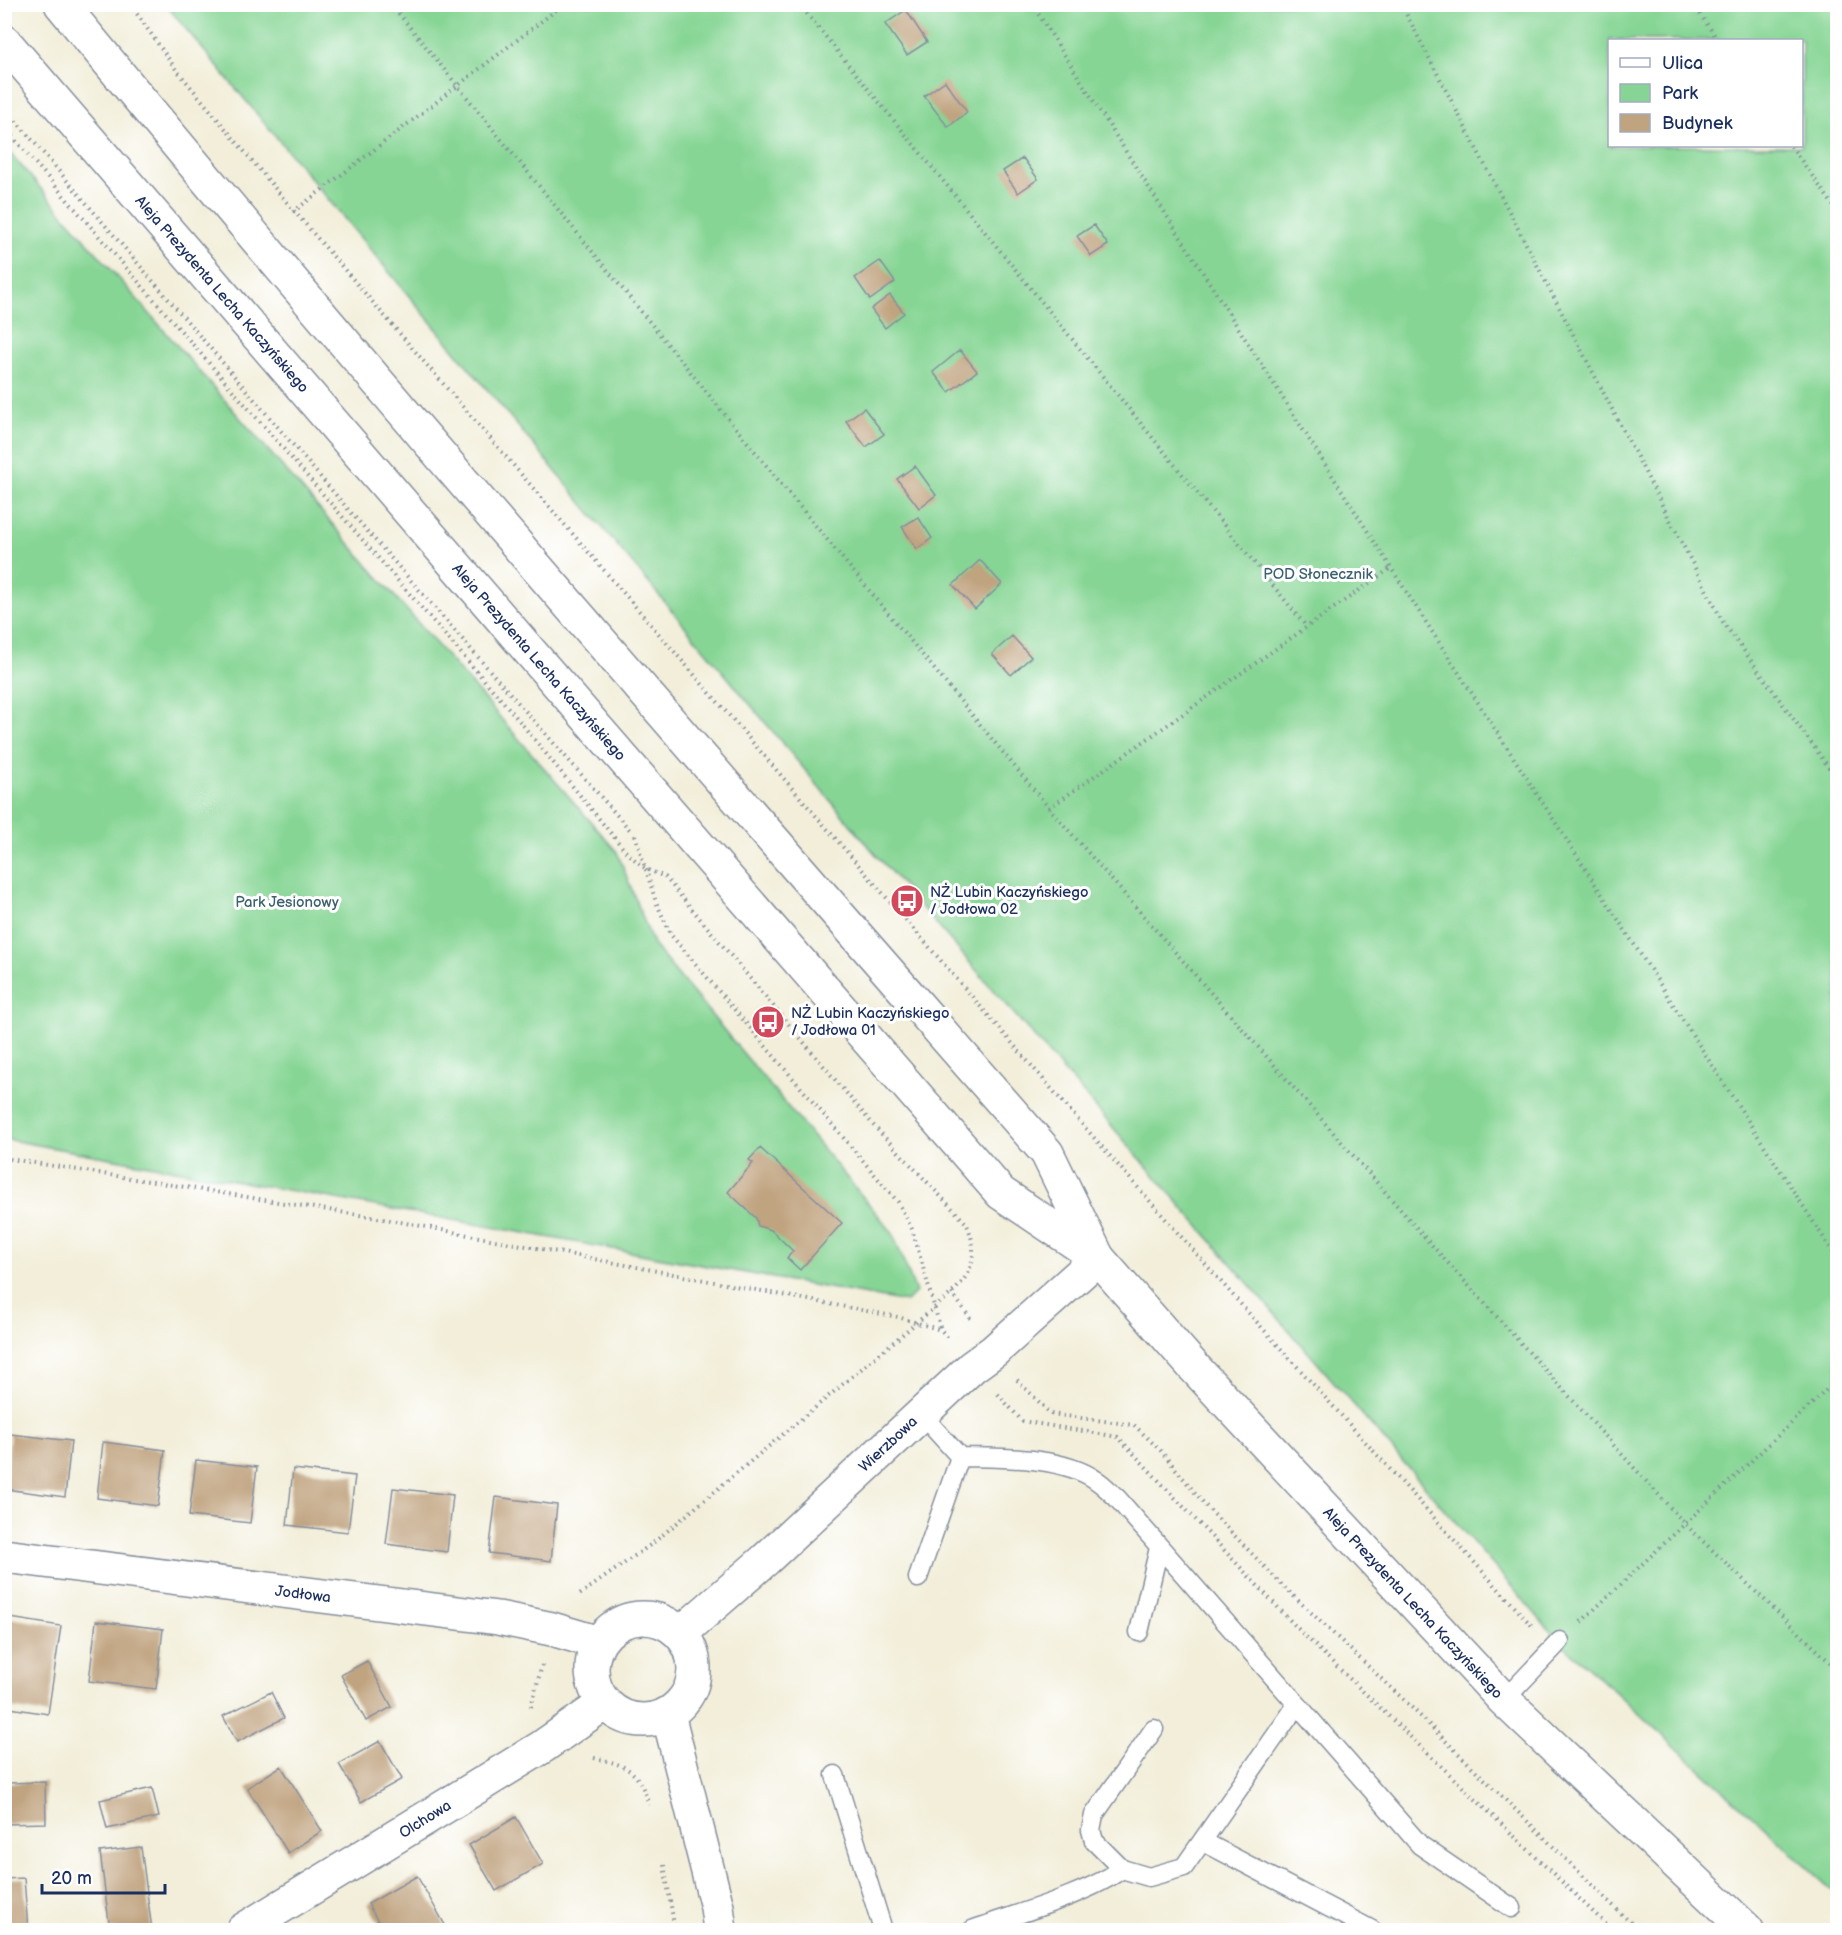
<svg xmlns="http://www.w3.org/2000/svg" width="1842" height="1935" viewBox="0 0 1842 1935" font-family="'Balsamiq Sans',sans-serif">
<rect width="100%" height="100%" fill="#fff"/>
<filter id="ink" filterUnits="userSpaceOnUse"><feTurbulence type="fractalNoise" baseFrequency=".0167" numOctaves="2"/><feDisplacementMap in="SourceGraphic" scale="12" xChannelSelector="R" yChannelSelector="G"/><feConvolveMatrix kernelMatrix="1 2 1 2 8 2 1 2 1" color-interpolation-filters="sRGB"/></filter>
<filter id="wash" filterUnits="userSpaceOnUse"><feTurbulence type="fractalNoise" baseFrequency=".008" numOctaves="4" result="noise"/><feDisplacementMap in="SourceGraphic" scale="24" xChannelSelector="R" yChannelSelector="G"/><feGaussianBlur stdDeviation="1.35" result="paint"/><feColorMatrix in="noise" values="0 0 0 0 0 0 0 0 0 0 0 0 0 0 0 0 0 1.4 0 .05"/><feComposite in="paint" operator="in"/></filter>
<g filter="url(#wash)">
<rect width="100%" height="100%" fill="#f2eed9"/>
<path fill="#86d594" stroke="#508279" stroke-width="1.5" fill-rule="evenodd" d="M166 5H1837V1894L1557 1639 865 842ZM1610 40H1802V146H1610Z
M4 146 617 852 654 946 892 1232 916 1292 906 1302 5 1139Z"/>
<g id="blocks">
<path fill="#c0a37f" d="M906 10 927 42 907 55 885 24Z
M945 81 967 112 948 127 924 96Z
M1023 158 1038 179 1018 193 1003 171Z
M1094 225 1108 245 1091 256 1077 236Z
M880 261 895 282 870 300 855 278Z
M890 295 904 313 885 328 871 309Z
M960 350 977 371 949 392 933 372Z
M864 408 884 434 866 447 846 421Z
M915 466 936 495 919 508 897 479Z
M918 517 932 538 917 549 902 527Z
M980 560 1002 584 975 609 953 585Z
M1012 636 1031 657 1011 675 992 654Z
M760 1148 842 1223 800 1270 787 1258 793 1251 771 1230 758 1226 756 1218 728 1192 753 1163 749 1160Z
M10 1434 71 1441 65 1497 5 1489Z
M103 1442 165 1450 158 1506 97 1498Z
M196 1460 257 1467 250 1523 189 1516Z
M293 1469 355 1476 348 1532 287 1525Z
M393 1488 453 1495 447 1552 386 1544Z
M496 1497 557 1505 551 1561 489 1553Z
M4 1617 61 1626 48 1714 4 1707Z
M96 1621 163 1629 156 1689 89 1681Z
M367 1661 392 1707 366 1721 341 1675Z
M271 1692 284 1718 237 1742 223 1716Z
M380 1741 402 1779 361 1802 339 1764Z
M281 1766 322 1831 288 1853 247 1788Z
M45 1782 46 1823 5 1824V1783Z
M152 1788 159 1817 107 1829 100 1800Z
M516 1817 543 1864 496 1891 469 1845Z
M141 1847 152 1930H110L100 1852Z
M417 1876 445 1925 436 1930H383L368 1904Z
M24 1878 28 1930H4V1879Z"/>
</g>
</g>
<g filter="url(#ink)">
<use href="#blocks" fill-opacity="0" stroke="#868e9c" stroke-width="1.5"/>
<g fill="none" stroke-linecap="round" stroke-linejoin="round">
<g stroke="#868e9c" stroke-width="21">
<path id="lane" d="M921 1414 960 1457C1001 1458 1062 1456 1096 1480 1104 1485 1110 1492 1117 1498L1420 1845 1512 1908
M918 1578 960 1457
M1139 1632 1159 1548
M1504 1700 1560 1641
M1154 1729 1094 1815 1091 1830 1094 1841 1122 1869 1149 1877 1184 1867 1297 1705
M835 1775 883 1930
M1202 1841 1372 1930
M972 1930C1015 1914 1086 1895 1122 1869"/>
</g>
<g stroke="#868e9c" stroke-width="36">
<path id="street" d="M4 1556 498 1618 552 1629 599 1643
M592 1669a51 51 0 1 1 102 0a51 51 0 1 1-102 0Z
M681 1633 765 1560 972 1367 994 1351 1098 1258
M668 1714 717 1907 720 1930
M243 1930 542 1747 605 1703"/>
</g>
<g stroke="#868e9c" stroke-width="36">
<path id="secondary" d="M61 4C382 394 714 773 1047 1153L1098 1258
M4 41 532 654 1001 1193 1098 1258 1193 1366 1504 1700 1747 1930"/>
</g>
<path stroke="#868e9c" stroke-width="4" stroke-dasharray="1.5 4.5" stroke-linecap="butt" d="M130 4 175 68 294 211 1081 1123 1245 1309 1532 1626
M391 4 796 502 1049 808 1428 1241 1686 1525 1838 1670
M799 4 1306 626
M1032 4 1391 568 1838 1260
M1401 4 1723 622 1838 780
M1693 4 1718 40
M4 107 347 508 630 830
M4 127 512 712 627 853 646 869 665 877 874 1126 966 1223C979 1251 974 1272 952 1293L653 1543 578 1596
M1791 146 1838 212
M293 212 564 4
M1049 808 1391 568
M635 835 656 902 671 935 898 1202 912 1229 941 1330 949 1339
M4 1158 390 1220 898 1317 941 1330
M952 1293 973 1322
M1017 1380 1051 1414 1134 1425 1161 1451 1206 1506 1285 1588 1404 1700 1638 1930
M998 1394 1022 1421 1118 1437 1302 1633 1612 1930
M1581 1622 1838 1379
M531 1707 542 1665
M594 1758C628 1765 639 1771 649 1805
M664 1865 675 1930"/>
<use href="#lane" stroke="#fff" stroke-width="18"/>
<use href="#street" stroke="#fff" stroke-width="33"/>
<use href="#secondary" stroke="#fff" stroke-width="33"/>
</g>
</g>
<defs>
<g id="bus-disc" transform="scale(1.725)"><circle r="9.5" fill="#d1495b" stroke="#fff"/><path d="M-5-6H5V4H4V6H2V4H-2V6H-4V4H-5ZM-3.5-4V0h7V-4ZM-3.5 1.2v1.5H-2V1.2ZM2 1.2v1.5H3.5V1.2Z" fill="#fff"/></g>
</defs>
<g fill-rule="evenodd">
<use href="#bus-disc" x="907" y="901"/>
<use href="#bus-disc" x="768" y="1022"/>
</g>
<g text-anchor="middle" stroke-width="6" stroke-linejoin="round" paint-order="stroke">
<g font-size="15" fill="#1b2f5e" stroke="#fff">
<text transform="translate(222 294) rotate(49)" y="5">Aleja Prezydenta Lecha Kaczyńskiego</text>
<text transform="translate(539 662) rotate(49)" y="5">Aleja Prezydenta Lecha Kaczyńskiego</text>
<text transform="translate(888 1444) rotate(-43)" y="5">Wierzbowa</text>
<text transform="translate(303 1594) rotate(7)" y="5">Jodłowa</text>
<text transform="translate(1413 1603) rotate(47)" y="5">Aleja Prezydenta Lecha Kaczyńskiego</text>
<text transform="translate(425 1819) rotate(-32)" y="5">Olchowa</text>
</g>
<g font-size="15" fill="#3b616e" stroke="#fff">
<text x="1318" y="579">POD Słonecznik</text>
<text x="287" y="907">Park Jesionowy</text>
</g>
<g font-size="15" fill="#1b2f5e" stroke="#fff" text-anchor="start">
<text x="930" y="897">NŻ Lubin Kaczyńskiego<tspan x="930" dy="17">/ Jodłowa 02</tspan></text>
<text x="791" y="1018">NŻ Lubin Kaczyńskiego<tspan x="791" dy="17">/ Jodłowa 01</tspan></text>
</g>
</g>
<rect width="1842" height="1935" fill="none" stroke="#fff" stroke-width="24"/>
<rect x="1608" y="39" width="195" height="108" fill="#ffffff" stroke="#a4acbf" stroke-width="1.5"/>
<rect x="1620" y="58" width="30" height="9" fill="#ffffff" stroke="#a4acbf" stroke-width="1.5"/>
<text x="1662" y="69" font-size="18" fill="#1b2f5e">Ulica</text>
<rect x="1620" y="84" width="30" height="18" fill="#86d594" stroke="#a4acbf" stroke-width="1.5"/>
<text x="1662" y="99" font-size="18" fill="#1b2f5e">Park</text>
<rect x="1620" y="114" width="30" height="18" fill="#c0a37f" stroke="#a4acbf" stroke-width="1.5"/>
<text x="1662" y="129" font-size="18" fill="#1b2f5e">Budynek</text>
<path d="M42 1884v9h123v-9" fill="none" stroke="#1b2f5e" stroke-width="3"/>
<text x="51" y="1884" font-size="18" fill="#1b2f5e" stroke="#ffffff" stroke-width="4.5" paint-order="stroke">20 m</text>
</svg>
